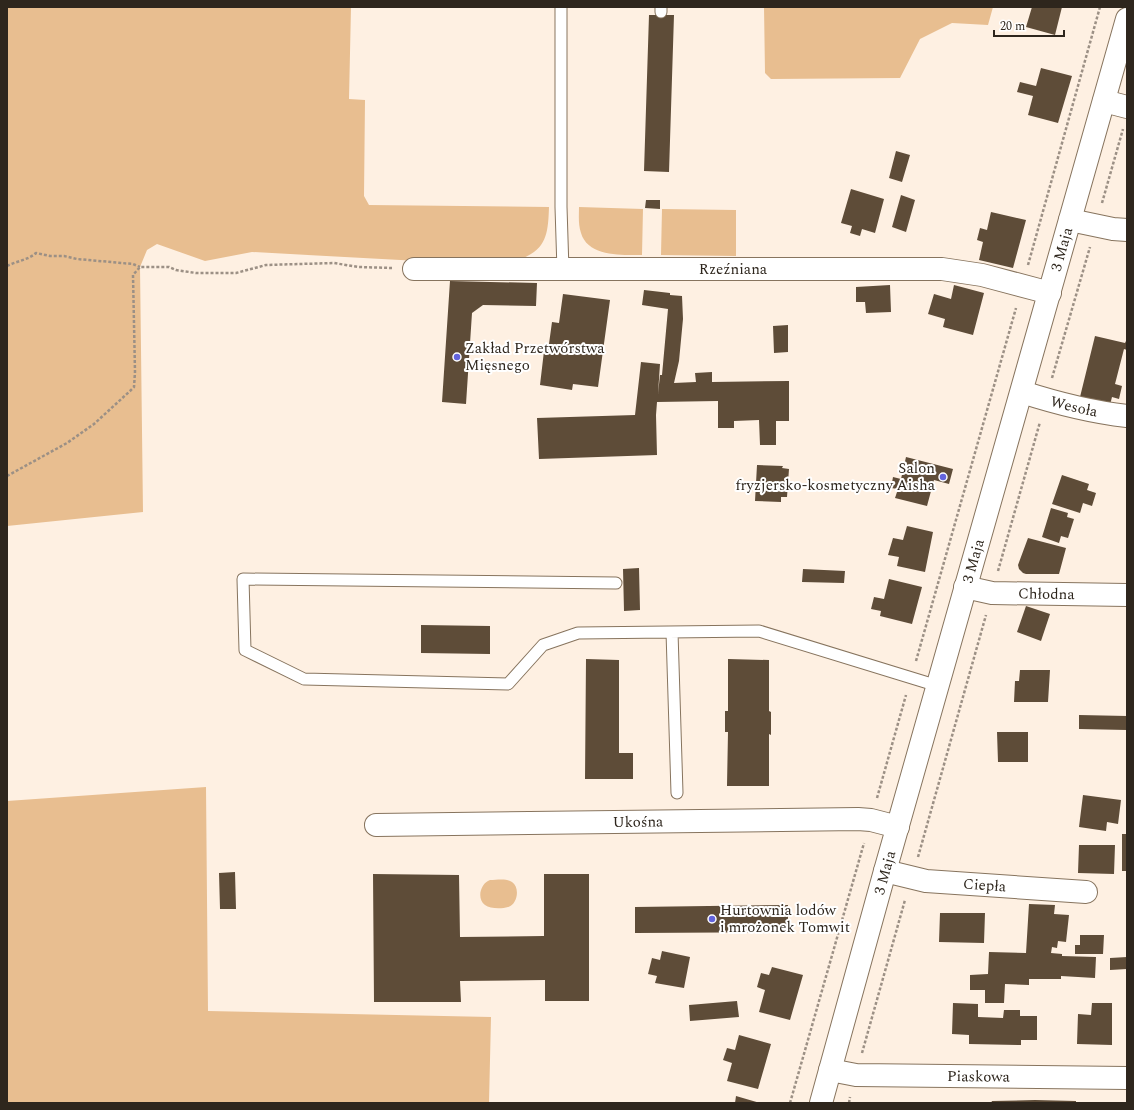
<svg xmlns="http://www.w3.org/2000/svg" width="1134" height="1110" viewBox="0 0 1134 1110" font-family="Spectral,serif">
<rect width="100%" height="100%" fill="#fef0e2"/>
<path fill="#e8be90" d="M7 7H351L349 99 365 100 364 196 369 205 549 207C548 234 547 250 518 260L419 261 252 252 205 261 157 244 147 250 140 267 143 512 7 526Z
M764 7H993L988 25 952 23 920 39 900 78 771 79 765 73Z
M579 207 643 209 642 255C622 255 588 257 581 233 578 224 579 215 579 207Z
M662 209 736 210V256L661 255Z
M206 787 208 1011 491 1017 489 1103H7V801Z
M490 880C497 880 506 878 512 882 520 887 518 904 508 907 502 909 490 909 485 905 476 898 481 883 490 880Z"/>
<path fill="#5e4c38" d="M1032 7H1062L1055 35 1026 27Z
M649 15H674L669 172 644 171Z
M1041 68 1072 76 1058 123 1028 115 1033 96 1017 92 1020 82 1036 86Z
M896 151 910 155 902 182 889 178Z
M851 189 884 199 875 233 862 229 860 236 850 233 852 226 841 223Z
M901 195 915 200 906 232 892 227Z
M646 200H660V209L645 208Z
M991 212 1026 220 1013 268 979 260 983 242 977 240 980 228 987 230Z
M450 281 537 283 536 306 483 305 472 313 466 404 442 402Z
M890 285 891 312 866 313 865 302H856V287Z
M954 285 984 293 973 335 943 327 945 319 928 314 934 294 951 299Z
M644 290 670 293V295L682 296 683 319 679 361 674 383 696 382 695 373 712 372V382L789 381V421H776V445H760L759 420 734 421V428H718V401L657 402 656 415 657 455 539 459 537 418 635 415 641 362 660 364 658 394 660 375H662L668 309 642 305Z
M563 294 610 300 598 387 573 384 572 390 540 385 544 351H548L552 322 559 323Z
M788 325V352L774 353 773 326Z
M1095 336 1125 343 1127 339V350L1124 349 1115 384 1122 386 1119 399 1112 397 1110 405 1080 397Z
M906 457 953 469 949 484 934 480 927 506 895 498 898 489 891 488 893 477 901 479Z
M757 465 783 466 782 468 789 469 787 497H781V502L755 501Z
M1062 475 1089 484 1087 490 1096 493 1092 506 1083 503 1080 513 1052 504Z
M1051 508 1068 513 1067 517 1074 519 1068 538 1061 536 1059 543 1042 537Z
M907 526 933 532 925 572 897 566 899 557 888 555 893 538 903 540Z
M1028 538 1066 548 1059 574H1026L1023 573 1019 569 1018 565Z
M639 568 640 610 624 611 623 569Z
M803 569 845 571 844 583 802 582Z
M889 579 922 587 912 624 880 616 881 611 871 609 874 597 884 599Z
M1026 606 1050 614 1041 641 1017 632Z
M421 625 490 626V654L421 653Z
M586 659 619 660V753H633V779H585Z
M728 659 769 660V711L771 712V735L769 734V786H727L728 732H725V711H728Z
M1020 670H1050L1048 702H1014L1015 681H1019Z
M1079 715 1127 716V730L1079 729Z
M997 732H1028V762H998Z
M1083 795 1121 800 1118 824 1107 822 1106 831 1079 827Z
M1122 834H1127V871H1122Z
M1079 845H1115L1114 874 1078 873Z
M235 872 236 909H220L219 873Z
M373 874 459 875 460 937 544 936V874H589V1001H545V980L460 981 461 1002H374Z
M1029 904 1055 905 1054 914 1069 915 1066 942 1058 941 1057 948 1052 947 1051 953 1062 954V956L1096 957 1095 978 1061 976V979H1029V985L1005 984 1004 1003H985V990H970V975L988 974 989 952 1026 953Z
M788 905V932L635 933V907Z
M940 913H985L984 943 939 942Z
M1080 935H1104L1103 954H1075V945H1080Z
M662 951 690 957 684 988 655 983 657 976 648 974 652 958 660 960Z
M1127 957V969L1110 970V958Z
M772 967 803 975 790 1020 759 1012 765 990 757 987 761 973 769 975Z
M737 1001 739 1017 690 1021 689 1005Z
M953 1003 978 1004V1017L1003 1018 1004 1010H1020V1016H1037V1040H1021V1045L969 1044V1035L952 1034Z
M1092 1003H1112V1045L1077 1044 1078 1014 1091 1015Z
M739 1035 771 1044 758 1089 727 1081 732 1063 723 1060 727 1048 735 1050Z
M736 1096 760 1103H735Z
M1035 1100 1076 1101V1103H991L992 1101Z"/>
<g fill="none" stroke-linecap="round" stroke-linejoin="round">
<g stroke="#87745e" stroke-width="13">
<path id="lane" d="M561 7V207L563 270
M661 12V7
M616 583 243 579 245 650 304 679 508 684 543 645 578 633 759 631 938 686
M672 632 677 793"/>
</g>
<g stroke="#87745e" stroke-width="24">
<g id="street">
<path d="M1104 101 1127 107"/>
<path d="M1070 220 1113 229 1127 230"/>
<path id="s1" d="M414 269H942L982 275 1050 293"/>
<path id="s2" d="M1022 392C1056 403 1091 412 1127 416"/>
<path id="s3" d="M965 587 992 593 1127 595"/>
<path id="s4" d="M376 825 858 819 871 820 898 827"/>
<path id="s5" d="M885 871 926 881 1086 892"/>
<path id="s6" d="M830 1070 856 1075 1127 1078"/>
</g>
</g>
<g stroke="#87745e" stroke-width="24">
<g id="secondary">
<path id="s7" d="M821 1103 885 871 1127 19"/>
</g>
</g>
<path stroke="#9c9085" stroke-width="2.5" stroke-dasharray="3 2" stroke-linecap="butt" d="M1102 203 1123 129
M1028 265 1100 7
M7 266C17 261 28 260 36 253L50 256H64L77 259 133 264 140 267
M1052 378 1090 247
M7 476 67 443 94 424 130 391 134 387 135 372 133 275 140 267H169L176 270 196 273H236L266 265 334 263 358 267 392 268
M998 571 1040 422
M916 661 1016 308
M877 798 906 695
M918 857 986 615
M862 1053 905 900
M790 1103 864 843
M849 1103 850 1097"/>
<use href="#lane" stroke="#fff" stroke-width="11"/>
<use href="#street" stroke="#fff" stroke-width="22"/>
<use href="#secondary" stroke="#fff" stroke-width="22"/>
</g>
<g fill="#6364dd" stroke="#fff" stroke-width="1.5">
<circle cx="457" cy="357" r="4"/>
<circle cx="943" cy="477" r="4"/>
<circle cx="712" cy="919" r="4"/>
</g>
<g text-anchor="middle" stroke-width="4" stroke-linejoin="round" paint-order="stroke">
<g font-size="15" fill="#2e261d" stroke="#fff">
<text dy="5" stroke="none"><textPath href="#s7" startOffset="887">3 Maja</textPath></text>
<text dy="5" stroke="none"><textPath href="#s1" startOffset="319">Rzeźniana</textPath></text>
<text dy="5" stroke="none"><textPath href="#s2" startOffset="54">Wesoła</textPath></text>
<text dy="5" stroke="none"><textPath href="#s7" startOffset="563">3 Maja</textPath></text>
<text dy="5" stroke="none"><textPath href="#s3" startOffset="82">Chłodna</textPath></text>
<text dy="5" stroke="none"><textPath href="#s4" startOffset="262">Ukośna</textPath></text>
<text dy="5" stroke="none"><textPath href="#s7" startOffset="239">3 Maja</textPath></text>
<text dy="5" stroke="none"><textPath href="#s5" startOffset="101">Ciepła</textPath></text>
<text dy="5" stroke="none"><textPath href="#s6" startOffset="149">Piaskowa</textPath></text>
</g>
<g font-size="15" fill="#2e261d" stroke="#fff" text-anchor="start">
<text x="465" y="353">Zakład Przetwórstwa<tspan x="465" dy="17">Mięsnego</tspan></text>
<text x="935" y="473" text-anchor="end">Salon<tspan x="935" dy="17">fryzjersko-kosmetyczny Aisha</tspan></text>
<text x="720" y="915">Hurtownia lodów<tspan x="720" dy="17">i mrożonek Tomwit</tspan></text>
</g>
</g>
<rect width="1134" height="1110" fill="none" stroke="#2e261d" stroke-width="16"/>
<path d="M994 30v6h70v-6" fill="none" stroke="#2e261d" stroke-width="2"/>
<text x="1000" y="30" font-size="12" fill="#2e261d" stroke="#ffffff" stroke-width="3" paint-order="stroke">20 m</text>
</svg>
